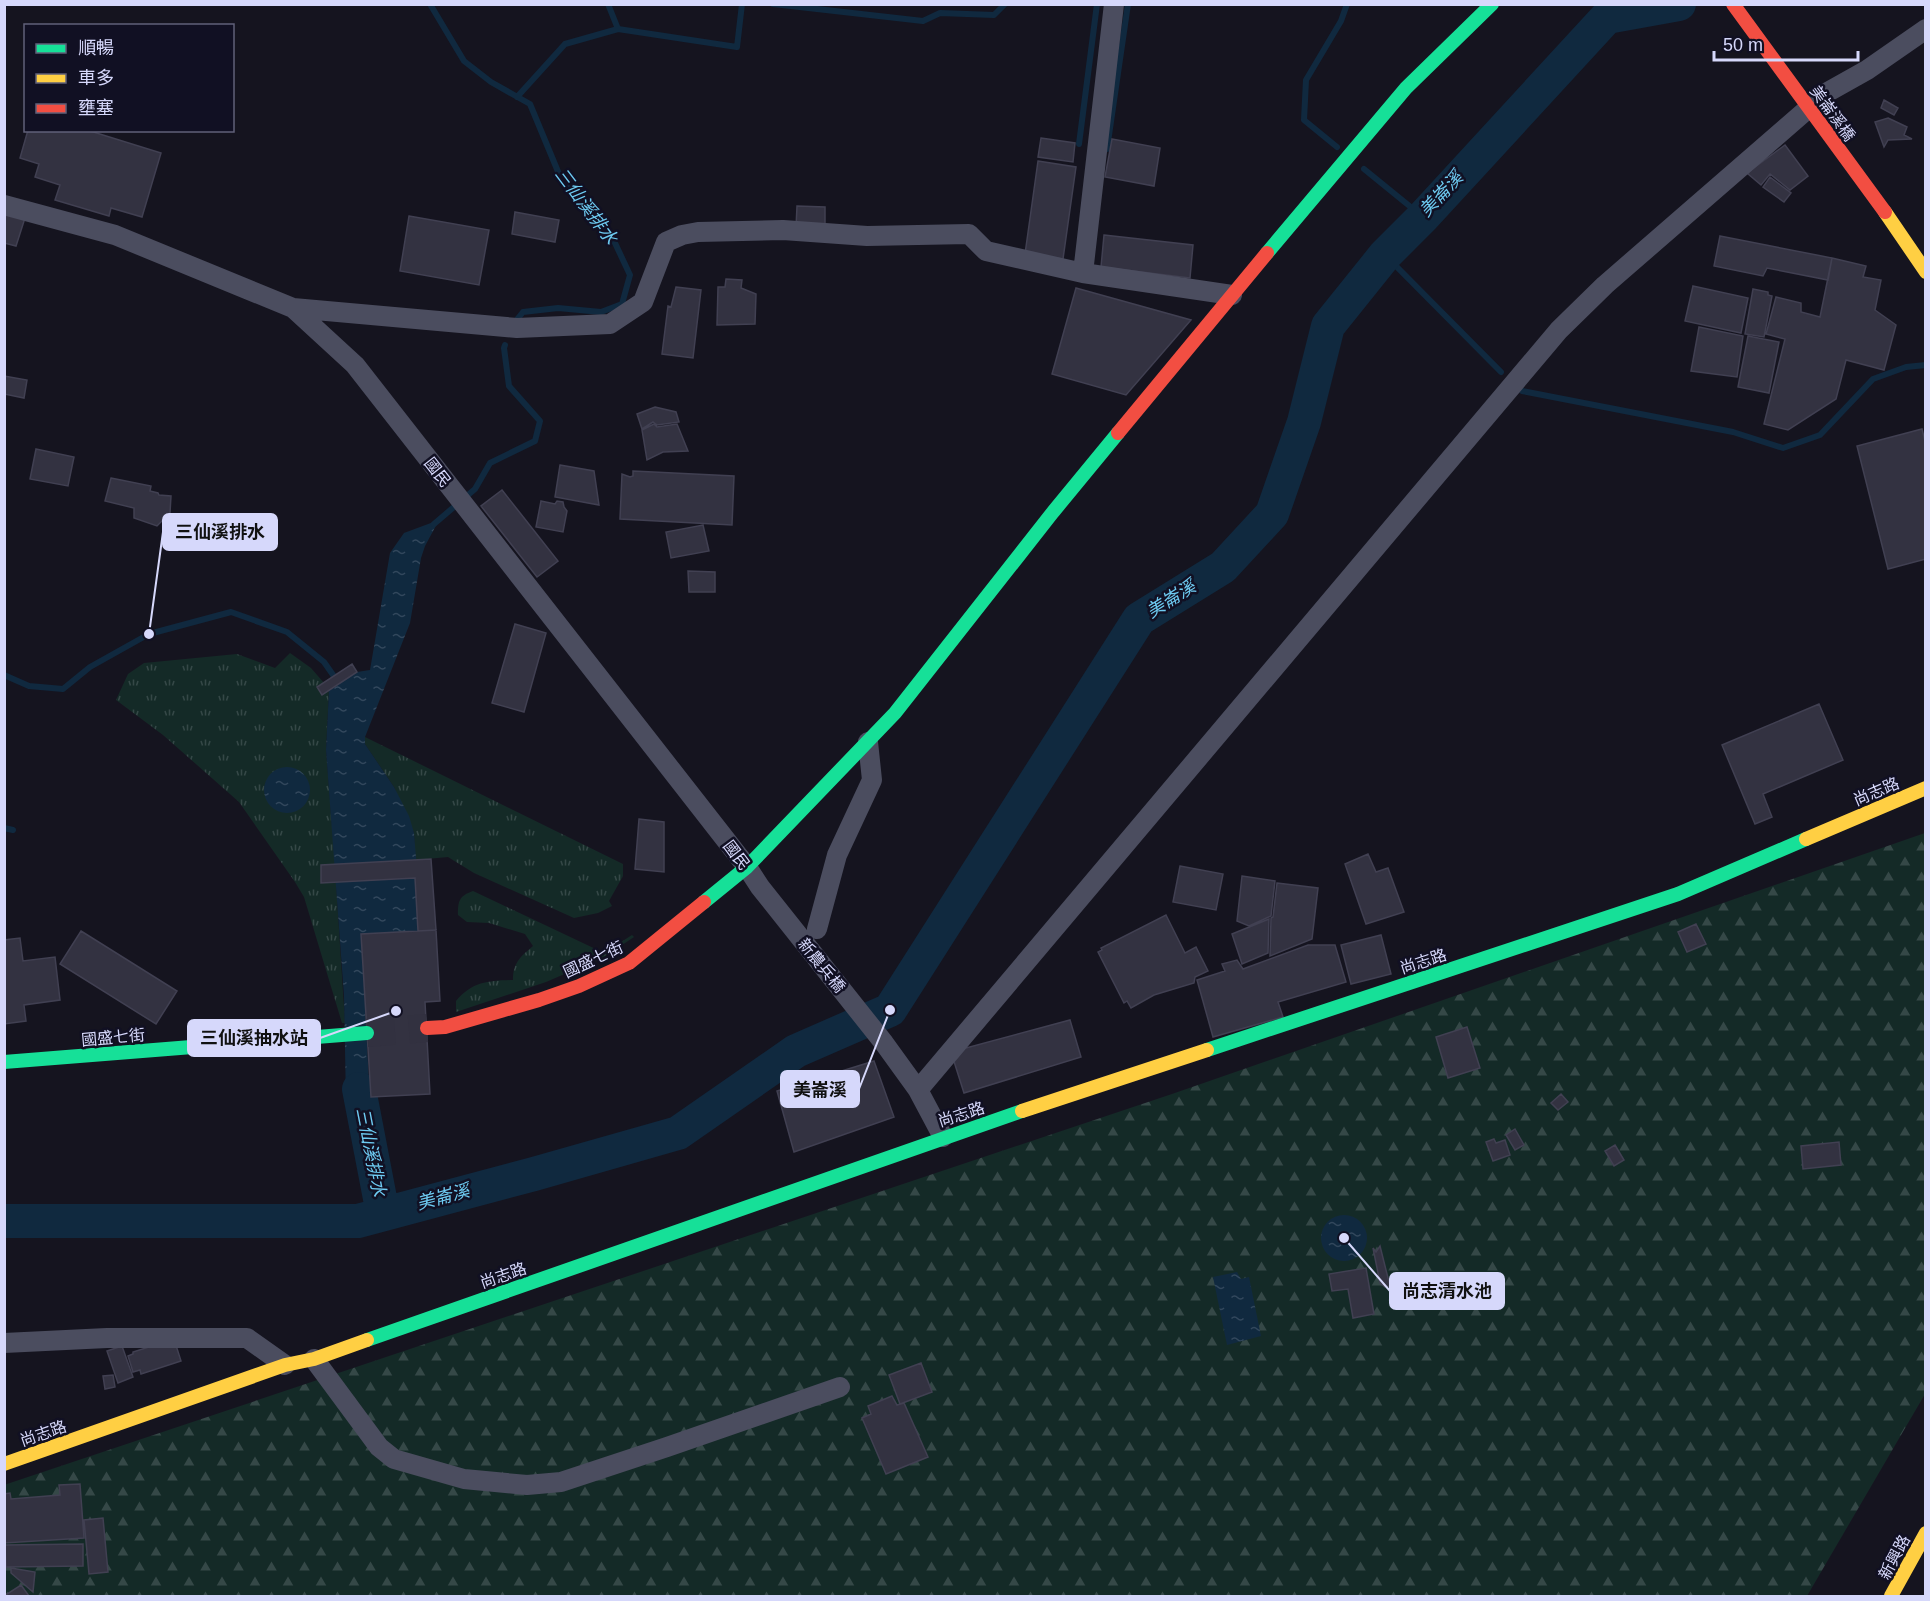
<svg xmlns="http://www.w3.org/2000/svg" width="1930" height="1601" viewBox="0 0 1930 1601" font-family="Helvetica,'Noto Sans TC',sans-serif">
<defs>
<pattern id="grass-tufts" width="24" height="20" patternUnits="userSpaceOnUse" patternTransform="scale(1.5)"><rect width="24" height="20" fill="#142a27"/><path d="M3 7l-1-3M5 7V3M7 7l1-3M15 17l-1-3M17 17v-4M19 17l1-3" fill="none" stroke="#354847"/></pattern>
<pattern id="forest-firs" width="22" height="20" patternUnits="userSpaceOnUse" patternTransform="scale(1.5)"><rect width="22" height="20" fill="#142a27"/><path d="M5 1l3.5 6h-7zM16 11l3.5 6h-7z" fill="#354847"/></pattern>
<pattern id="water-ripples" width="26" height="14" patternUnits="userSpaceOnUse" patternTransform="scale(1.5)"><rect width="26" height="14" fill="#10293f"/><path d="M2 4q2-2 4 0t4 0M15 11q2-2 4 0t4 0" fill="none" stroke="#32475c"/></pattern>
</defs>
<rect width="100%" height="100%" fill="#15141f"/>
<path fill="url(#grass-tufts)" d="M290 653 311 668 324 683 317 687 322 695 329 690 326 750 335 864 321 865V883H336L345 1023H342L304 897 295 882 239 802 163 735 116 700 128 674 144 663 237 654 275 668Z
M365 737 623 864V876L609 901 612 906 598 913 574 918 474 873 448 857 415 860 414 833 394 787 365 744Z
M473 891 604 953 632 935 634 937 604 957 546 982 456 1012V1001C473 981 489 981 513 980 513 963 520 957 533 946L525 934 489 923 467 922 458 915C458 901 459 896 473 891Z"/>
<path fill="url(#forest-firs)" d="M1925 833V1394L1807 1596H5L4 1485 1172 1094Z"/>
<path fill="url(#water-ripples)" d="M439 520 425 546 421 558 410 623 365 737V744L394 787 409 816 414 833 422 931 365 1005 370 1103 346 1100 344 996 326 750 329 690 357 672 370 670 390 553 404 533Z
M264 790a23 23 0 1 1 46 0a23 23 0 1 1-46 0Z
M1321 1238a23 23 0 1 1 46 0a23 23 0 1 1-46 0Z
M1237 1272 1241 1279 1249 1277 1261 1336 1227 1345 1213 1277Z"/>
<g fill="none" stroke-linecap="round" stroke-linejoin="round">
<path stroke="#10293f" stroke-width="6" d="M430 4 464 61 491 82 530 104 559 174 615 243 630 275 622 304 601 312 558 308 523 312 515 322
M608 4 618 29
M773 4 923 21 940 13 994 15 1005 4
M517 97 565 44 618 29 737 47 742 4
M1079 144 1097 4
M1337 147 1304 120 1306 80 1341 21 1347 4
M1107 149 1128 4
M1364 169 1423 217
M1385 255 1501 372
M1522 391 1733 432 1783 448 1820 435 1873 379 1906 367 1926 365
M434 524 475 489 490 463 535 441 540 421 509 386 504 348 505 345
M4 675 29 686 63 689 90 667 149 634 231 612 287 632 324 662 338 682
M4 828 13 830"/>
<path stroke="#10293f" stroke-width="34" d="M359 1089 383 1214
M4 1221H358L534 1174 678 1133 796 1051 890 1010 1139 619 1223 567 1272 514 1304 422 1328 326 1385 255 1423 217 1607 17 1679 4"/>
</g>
<path fill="#333241" stroke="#414052" stroke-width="1.5" d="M1884 100 1898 108 1894 115 1881 108Z
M1888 118 1907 127 1904 135 1912 139 1888 140 1884 147 1875 122Z
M28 130H87L161 153 142 217 111 208 109 216 55 200 60 185 35 177 39 164 20 158Z
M1041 138 1075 143 1073 162 1038 157Z
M1112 139 1160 148 1154 186 1105 177Z
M1785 145 1808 176 1790 190 1770 174 1761 185 1747 173Z
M1038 161 1076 167 1063 259 1025 254Z
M1770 177 1791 193 1784 202 1763 187Z
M797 206 825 207V228H796Z
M4 211 25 218 16 246 4 243Z
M515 212 559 220 555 242 512 234Z
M409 216 489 230 479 285 400 271Z
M1104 235 1193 245 1190 278 1101 267Z
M1720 236 1832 258 1828 280 1767 268 1763 276 1714 266Z
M1832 258 1866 266 1863 277 1881 280 1875 310 1896 325 1884 370 1846 360 1836 399 1788 430 1764 424 1785 339 1766 334 1776 297 1801 303V312L1820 317Z
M726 279 742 280 741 288 756 294 755 324 717 325 718 287H725Z
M1693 286 1748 298 1741 333 1685 321Z
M676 287 701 290 693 358 662 354 668 306 671 307Z
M1076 288 1191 320 1126 395 1052 374Z
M1753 289 1768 292V295L1772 296 1764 337 1745 334Z
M1699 327 1743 336 1737 377 1691 371Z
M1748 336 1779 342 1769 393 1738 387Z
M4 376 27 380 24 398 4 394Z
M655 407 676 412 679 422 657 425 653 422 642 429 637 414Z
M654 424 657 427 677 424 688 451 663 452 647 460 642 430Z
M1922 429 1926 445V559L1888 569 1857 446Z
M36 449 74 457 68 486 30 479Z
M560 465 594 471 599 505 555 497Z
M633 471 734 476 732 525 620 519 622 474 630 477 633 476Z
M111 478 151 486 150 491 158 493 159 495 171 496 170 513 157 526 134 518V508L105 501Z
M502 490 558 561 537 577 481 506Z
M541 501 555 504 557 501 563 502 564 507 567 511 563 532 536 527Z
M703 525 709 551 671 558 666 532Z
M688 571 715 572V592H689Z
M515 624 546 633 524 712 492 703Z
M352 664 357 672 322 695 317 687Z
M1819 704 1843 760 1763 794 1772 817 1755 824 1722 745Z
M639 819 664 822V872L635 869Z
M1368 854 1376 872 1388 868 1404 912 1366 924 1345 864Z
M431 859 436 930 418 931 415 878 321 883V865Z
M1180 866 1223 874 1216 910 1173 902Z
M1242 876 1275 881 1271 916 1249 926 1237 921Z
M1277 883 1318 888 1312 939 1270 956 1271 918 1273 917Z
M1166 915 1185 953 1196 947 1208 971 1195 977 1194 983 1154 995 1131 1008 1127 1001 1124 1003 1098 952 1102 950 1101 948Z
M1269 919 1268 953 1242 964 1232 934Z
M1696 924 1706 944 1687 952 1678 932Z
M436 930 440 1001 425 1002 430 1094 371 1097 361 934Z
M81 931 177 991 156 1024 60 964Z
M1381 935 1391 974 1351 984 1341 945Z
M20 938 23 961 55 957 60 1000 24 1005 26 1021 4 1024V940Z
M1308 945H1335L1346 982 1278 1002 1283 1017 1213 1037 1197 980 1225 971 1222 964 1237 960 1243 969Z
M1070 1020 1081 1057 964 1093 951 1052Z
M1467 1027 1480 1068 1448 1078 1436 1037Z
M874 1061 894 1117 794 1152 777 1091Z
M1561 1094 1568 1102 1558 1110 1551 1103Z
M1515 1129 1524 1145 1515 1150 1506 1135Z
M1494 1139 1496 1143 1505 1140 1510 1155 1493 1161 1486 1142Z
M1839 1142 1841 1165 1803 1169 1801 1146Z
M1615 1145 1624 1160 1614 1166 1605 1151Z
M1380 1246 1390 1286 1385 1287 1380 1283 1373 1248 1376 1252Z
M1366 1268 1374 1314 1353 1318 1348 1289 1332 1291 1329 1274Z
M174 1339 181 1361 141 1374 140 1370 133 1372 128 1356 133 1354V1352Z
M122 1346 133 1377 118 1383 107 1351Z
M921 1363 932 1392 900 1404 889 1375Z
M113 1375 115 1387 105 1389 103 1376Z
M892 1396 897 1405 904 1403 928 1457 886 1474 862 1418 871 1414 868 1406Z
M80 1484 84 1538 4 1543V1494L10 1493 11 1499 60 1495 59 1485Z
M103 1518 108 1572 89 1574 84 1520Z
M83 1544V1566L6 1567 5 1545Z
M11 1568 35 1572 33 1592 11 1573Z
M21 1585 29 1596H4Z"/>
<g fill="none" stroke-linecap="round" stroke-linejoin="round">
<path stroke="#323140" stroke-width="28" stroke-dasharray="28 14" stroke-linecap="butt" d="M367 1033 427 1028"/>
<path stroke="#4b4d5f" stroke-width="20" d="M1114 4 1083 273 1232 295
M4 205 115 235 293 308 355 365 747 867 760 887 884 1043 918 1090 943 1137
M293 308 517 328 610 324 643 302 666 242 682 235 698 232 783 230 867 236 969 234 986 251 1083 273
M817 929 837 855 872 780 868 742
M918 1090 1559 330 1605 285 1826 93 1867 70 1926 29
M4 1343 107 1338H247L285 1365
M314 1359 379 1447 394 1459 464 1479 527 1485 561 1482 667 1447 840 1387"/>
<path stroke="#16e098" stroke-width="14" d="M1267 253 1406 88 1492 4
M704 902 747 867 895 713 1053 512 1118 433
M1207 1050 1678 894 1806 839
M4 1062 367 1033
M367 1340 1022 1111"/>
<path stroke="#ffcf43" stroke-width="14" d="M1885 212 1926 272
M1806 839 1926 788
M1022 1111 1207 1050
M4 1464 285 1365 314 1359 367 1340
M1891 1596 1926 1533"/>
<path stroke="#f24e42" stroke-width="14" d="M1118 433 1267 253
M427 1028 445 1027 539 1000 579 986 629 963 704 902"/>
<path stroke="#f24e42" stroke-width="14" d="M1733 4 1885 212"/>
</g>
<g text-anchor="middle" stroke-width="5" stroke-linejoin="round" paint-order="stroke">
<g font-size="16" fill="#d6d8fb" stroke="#111023">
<text transform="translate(1833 113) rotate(54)" y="6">美崙溪橋</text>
<text transform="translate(438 472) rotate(52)" y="6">國民</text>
<text transform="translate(1876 791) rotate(-23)" y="6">尚志路</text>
<text transform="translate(737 855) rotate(53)" y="6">國民</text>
<text transform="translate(593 959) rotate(-25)" y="6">國盛七街</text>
<text transform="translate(1423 961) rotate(-18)" y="6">尚志路</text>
<text transform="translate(822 965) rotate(51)" y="6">新農兵橋</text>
<text transform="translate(113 1037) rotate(-5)" y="6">國盛七街</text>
<text transform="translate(961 1114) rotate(-18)" y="6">尚志路</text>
<text transform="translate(503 1275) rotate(-19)" y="6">尚志路</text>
<text transform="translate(43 1433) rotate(-19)" y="6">尚志路</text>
<text transform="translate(1894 1557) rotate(-62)" y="6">新興路</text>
</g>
<g font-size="18" font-style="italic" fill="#6ecbf2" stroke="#111023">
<text transform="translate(1441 194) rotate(-47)" y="6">美崙溪</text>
<text transform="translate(586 206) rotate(53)" y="6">三仙溪排水</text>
<text transform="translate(1171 599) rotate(-32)" y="6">美崙溪</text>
<text transform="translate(371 1152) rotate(79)" y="6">三仙溪排水</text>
<text transform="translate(443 1197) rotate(-15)" y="6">美崙溪</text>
</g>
</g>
<path fill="none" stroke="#d6d8fb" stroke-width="2" d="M149 634L163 532M396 1011L320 1038M890 1010L859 1089M1344 1238L1390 1291"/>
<g fill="#d6d8fb" stroke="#111023" stroke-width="2">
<circle cx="149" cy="634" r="6"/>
<circle cx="396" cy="1011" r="6"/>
<circle cx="890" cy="1010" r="6"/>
<circle cx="1344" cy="1238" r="6"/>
</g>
<g fill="#d6d8fb" stroke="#d6d8fb" stroke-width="2">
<rect x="163" y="514" width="114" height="36" rx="6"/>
<rect x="188" y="1020" width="132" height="36" rx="6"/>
<rect x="781" y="1071" width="78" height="36" rx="6"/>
<rect x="1390" y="1273" width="114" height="36" rx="6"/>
</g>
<g font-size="18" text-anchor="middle" font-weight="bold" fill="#111">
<text x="220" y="538">三仙溪排水</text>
<text x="254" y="1044">三仙溪抽水站</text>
<text x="820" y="1096">美崙溪</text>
<text x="1447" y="1297">尚志清水池</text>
</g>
<rect width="1930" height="1601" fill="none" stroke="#d6d8fb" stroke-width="12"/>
<rect x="24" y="24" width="210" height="108" fill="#111023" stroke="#606079" stroke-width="1.5"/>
<rect x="36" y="44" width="30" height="9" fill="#16e098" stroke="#606079" stroke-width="1.5"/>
<text x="78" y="54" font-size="18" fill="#d6d8fb">順暢</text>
<rect x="36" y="74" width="30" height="9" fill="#ffcf43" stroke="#606079" stroke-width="1.5"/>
<text x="78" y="84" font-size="18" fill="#d6d8fb">車多</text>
<rect x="36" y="104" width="30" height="9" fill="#f24e42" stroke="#606079" stroke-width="1.5"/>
<text x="78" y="114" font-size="18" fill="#d6d8fb">壅塞</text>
<path d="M1714 51v9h144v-9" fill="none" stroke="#d6d8fb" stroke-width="3"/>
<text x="1723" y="51" font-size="18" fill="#d6d8fb" stroke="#111023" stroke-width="4.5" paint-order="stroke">50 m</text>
</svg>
